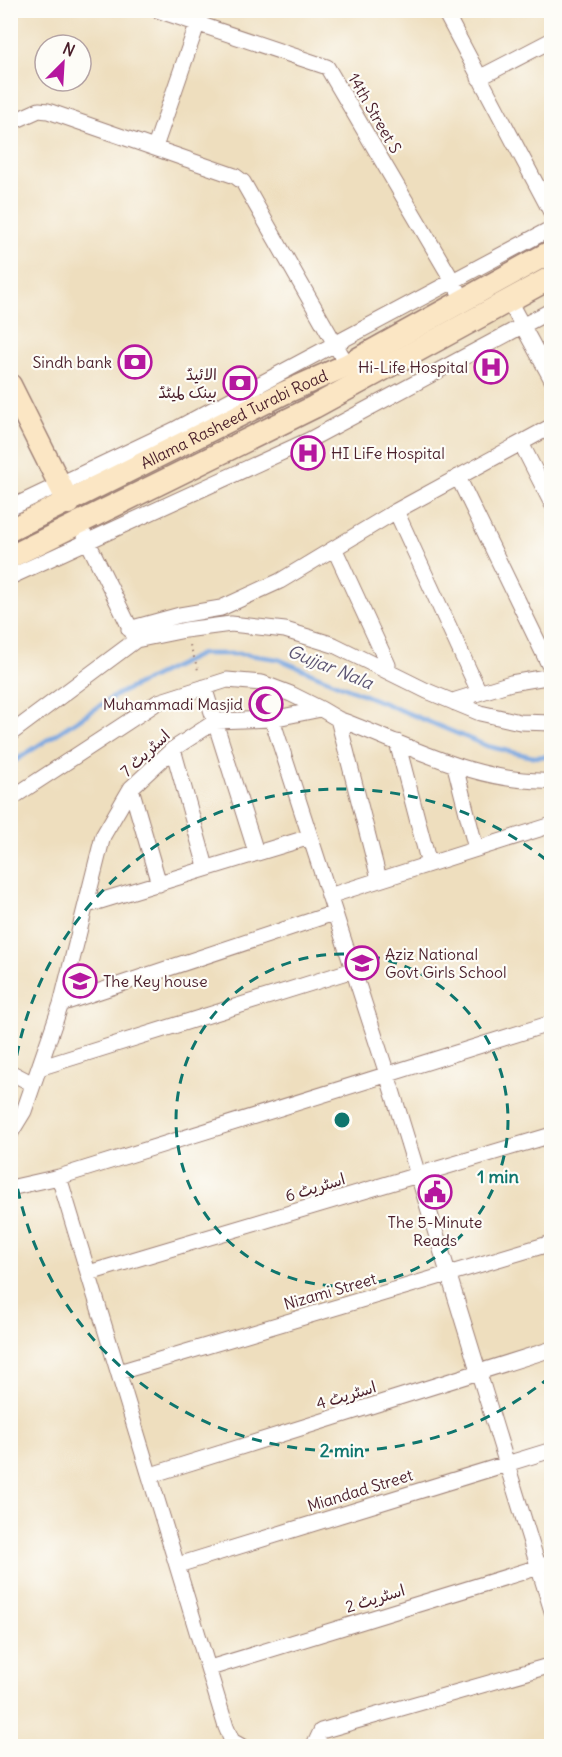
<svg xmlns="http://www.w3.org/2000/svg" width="562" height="1757" viewBox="0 0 562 1757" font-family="Delius,'Playpen Sans Arabic',sans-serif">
<rect width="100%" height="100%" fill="#fdfcf7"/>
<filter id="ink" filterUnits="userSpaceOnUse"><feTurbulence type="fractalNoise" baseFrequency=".0167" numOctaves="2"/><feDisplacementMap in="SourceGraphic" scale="12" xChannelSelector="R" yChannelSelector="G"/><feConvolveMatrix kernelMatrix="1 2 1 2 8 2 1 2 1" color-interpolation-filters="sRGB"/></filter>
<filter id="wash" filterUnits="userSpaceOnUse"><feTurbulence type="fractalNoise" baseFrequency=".008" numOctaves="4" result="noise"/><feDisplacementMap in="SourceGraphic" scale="24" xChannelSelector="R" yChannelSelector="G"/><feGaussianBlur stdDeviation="1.35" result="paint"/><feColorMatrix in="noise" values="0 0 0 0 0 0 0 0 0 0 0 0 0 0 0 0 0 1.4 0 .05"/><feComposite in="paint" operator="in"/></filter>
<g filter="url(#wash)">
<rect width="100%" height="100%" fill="#eedebe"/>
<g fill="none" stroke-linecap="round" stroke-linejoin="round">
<path stroke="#76a5e0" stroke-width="4.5" d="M10 764 118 694 201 654H242L278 659 487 746 533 757 552 756"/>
</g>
</g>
<g filter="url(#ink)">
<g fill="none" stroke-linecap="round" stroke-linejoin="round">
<g stroke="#9c7e74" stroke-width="17">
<path id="minor" d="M157 10 327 67 458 290
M444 10 552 214
M479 78 552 40
M10 123 39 110 48 111 235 176 243 182 347 365
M155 147 202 10
M509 301 552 380
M521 443 552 504
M458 477 552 671
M10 508 174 430 552 228
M396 511 479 692
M85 536 135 638
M335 550 388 665 385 670
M10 577 309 440 552 310
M129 629 180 615 221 608 280 581 396 511 552 426
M204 687 256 852
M455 703 456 700 511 683 552 676
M272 719 387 1074 552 1611
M338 719 379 879
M10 734 136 640 185 630 231 624 285 630 334 645 427 691 480 713 520 722 552 723
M397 742 429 864
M173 749 206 867
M455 766 476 849
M131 788 159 884
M10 799 158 702 227 680 262 683 291 694 321 709
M329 896 552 825
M87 905 310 837
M61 1004 334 913
M39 1068 353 970
M10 1072 33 1084
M10 1134 24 1111 61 1004 103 836 131 788 173 749 216 721 272 719 321 709 338 719C407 744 476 784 552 781
M59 1177 226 1727 232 1741 241 1746
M10 1188 59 1177 552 1023
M89 1273 552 1135
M119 1372 552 1243
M151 1475 552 1349
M178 1565 552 1450
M210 1668 552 1563
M314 1746 321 1731 552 1665"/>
</g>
<g stroke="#9c7e74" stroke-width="25">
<g id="secondary">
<path d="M10 385 69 503"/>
<path id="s1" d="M10 530 284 393 347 365 552 251"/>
<path d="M10 557 314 407 552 277"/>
</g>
</g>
<path stroke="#9c7e74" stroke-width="2" stroke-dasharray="1.5 4.5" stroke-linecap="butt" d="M190 645 199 673"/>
<use href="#minor" stroke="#fff" stroke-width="15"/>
<use href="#secondary" stroke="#fbe6c4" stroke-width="22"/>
</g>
</g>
<g fill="none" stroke="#0f766e" stroke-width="3" stroke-dasharray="10 8">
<circle cx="342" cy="1120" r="166"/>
<path d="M550 1377A331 331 0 1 1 550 863"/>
</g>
<defs>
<g id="bank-ring" transform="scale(1.725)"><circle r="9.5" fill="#fdfcf7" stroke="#b5179e" stroke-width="1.5"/><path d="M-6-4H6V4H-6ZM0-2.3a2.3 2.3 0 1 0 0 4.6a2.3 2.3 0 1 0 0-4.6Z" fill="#b5179e"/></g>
<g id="hospital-ring" transform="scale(1.725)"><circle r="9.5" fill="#fdfcf7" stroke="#b5179e" stroke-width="1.5"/><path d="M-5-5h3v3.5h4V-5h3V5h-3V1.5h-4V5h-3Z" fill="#b5179e"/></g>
<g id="mosque-ring" transform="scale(1.725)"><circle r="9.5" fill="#fdfcf7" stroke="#b5179e" stroke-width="1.5"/><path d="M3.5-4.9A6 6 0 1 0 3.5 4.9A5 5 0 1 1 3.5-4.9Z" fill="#b5179e"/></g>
<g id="school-ring" transform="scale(1.725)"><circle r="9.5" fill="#fdfcf7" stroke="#b5179e" stroke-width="1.5"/><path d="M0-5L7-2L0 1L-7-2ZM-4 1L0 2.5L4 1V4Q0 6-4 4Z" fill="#b5179e"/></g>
<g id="civic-ring" transform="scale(1.725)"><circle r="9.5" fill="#fdfcf7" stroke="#b5179e" stroke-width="1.5"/><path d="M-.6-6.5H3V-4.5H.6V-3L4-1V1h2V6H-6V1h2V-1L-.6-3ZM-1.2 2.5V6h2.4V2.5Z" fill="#b5179e"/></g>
</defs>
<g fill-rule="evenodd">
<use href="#bank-ring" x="135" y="362"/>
<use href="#hospital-ring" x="491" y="367"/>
<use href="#bank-ring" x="240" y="383"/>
<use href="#hospital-ring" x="308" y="453"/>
<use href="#mosque-ring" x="266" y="704"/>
<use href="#school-ring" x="362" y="963"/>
<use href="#school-ring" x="80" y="981"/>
<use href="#civic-ring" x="435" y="1192"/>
</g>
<g text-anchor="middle" stroke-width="4.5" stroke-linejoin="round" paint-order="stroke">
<g font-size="16" fill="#4a1f2b" stroke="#fdfcf7">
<text transform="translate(375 113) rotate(60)" y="6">14th Street S</text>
<text dy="6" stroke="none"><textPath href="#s1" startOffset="250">Allama Rasheed Turabi Road</textPath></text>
<text transform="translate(145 753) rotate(-43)" y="6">اسٹریٹ 7</text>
<text transform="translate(315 1187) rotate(-17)" y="6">اسٹریٹ 6</text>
<text transform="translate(330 1291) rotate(-16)" y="6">Nizami Street</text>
<text transform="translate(346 1395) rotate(-17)" y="6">اسٹریٹ 4</text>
<text transform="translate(360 1490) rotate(-17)" y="6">Miandad Street</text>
<text transform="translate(375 1598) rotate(-17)" y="6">اسٹریٹ 2</text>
</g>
<g font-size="16" fill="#4a1f2b" stroke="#fdfcf7" text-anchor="end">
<text x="112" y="368">Sindh bank</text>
<text x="468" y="373">Hi-Life Hospital</text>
<text x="217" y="380">الائیڈ<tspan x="217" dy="18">بینک لمیٹڈ</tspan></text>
<text x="331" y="459" text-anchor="start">HI LiFe Hospital</text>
<text x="243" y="710">Muhammadi Masjid</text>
<text x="385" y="960" text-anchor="start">Aziz National<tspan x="385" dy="18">Govt Girls School</tspan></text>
<text x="103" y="987" text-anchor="start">The Key house</text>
<text x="435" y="1228" text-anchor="middle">The 5-Minute<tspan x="435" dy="18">Reads</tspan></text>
</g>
<g font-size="18" font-style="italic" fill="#5c5573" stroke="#fdfcf7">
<text transform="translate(330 667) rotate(22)" y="6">Gujjar Nala</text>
</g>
</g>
<circle cx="342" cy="1120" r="9" fill="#0f766e" stroke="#fdfcf7" stroke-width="3"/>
<g font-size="18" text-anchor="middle" font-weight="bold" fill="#0f766e" stroke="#fdfcf7" stroke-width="4.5" stroke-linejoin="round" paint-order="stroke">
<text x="498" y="1183">1 min</text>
<text x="342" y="1457">2 min</text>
</g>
<rect width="562" height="1757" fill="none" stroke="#fdfcf7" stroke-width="36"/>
<g transform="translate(63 63) rotate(24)"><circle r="28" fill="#fdfcf7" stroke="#b5a4a5" stroke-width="1.5"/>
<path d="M0-4.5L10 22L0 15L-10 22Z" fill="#b5179e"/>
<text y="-9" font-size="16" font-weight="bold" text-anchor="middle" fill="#4a1f2b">N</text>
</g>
</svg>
